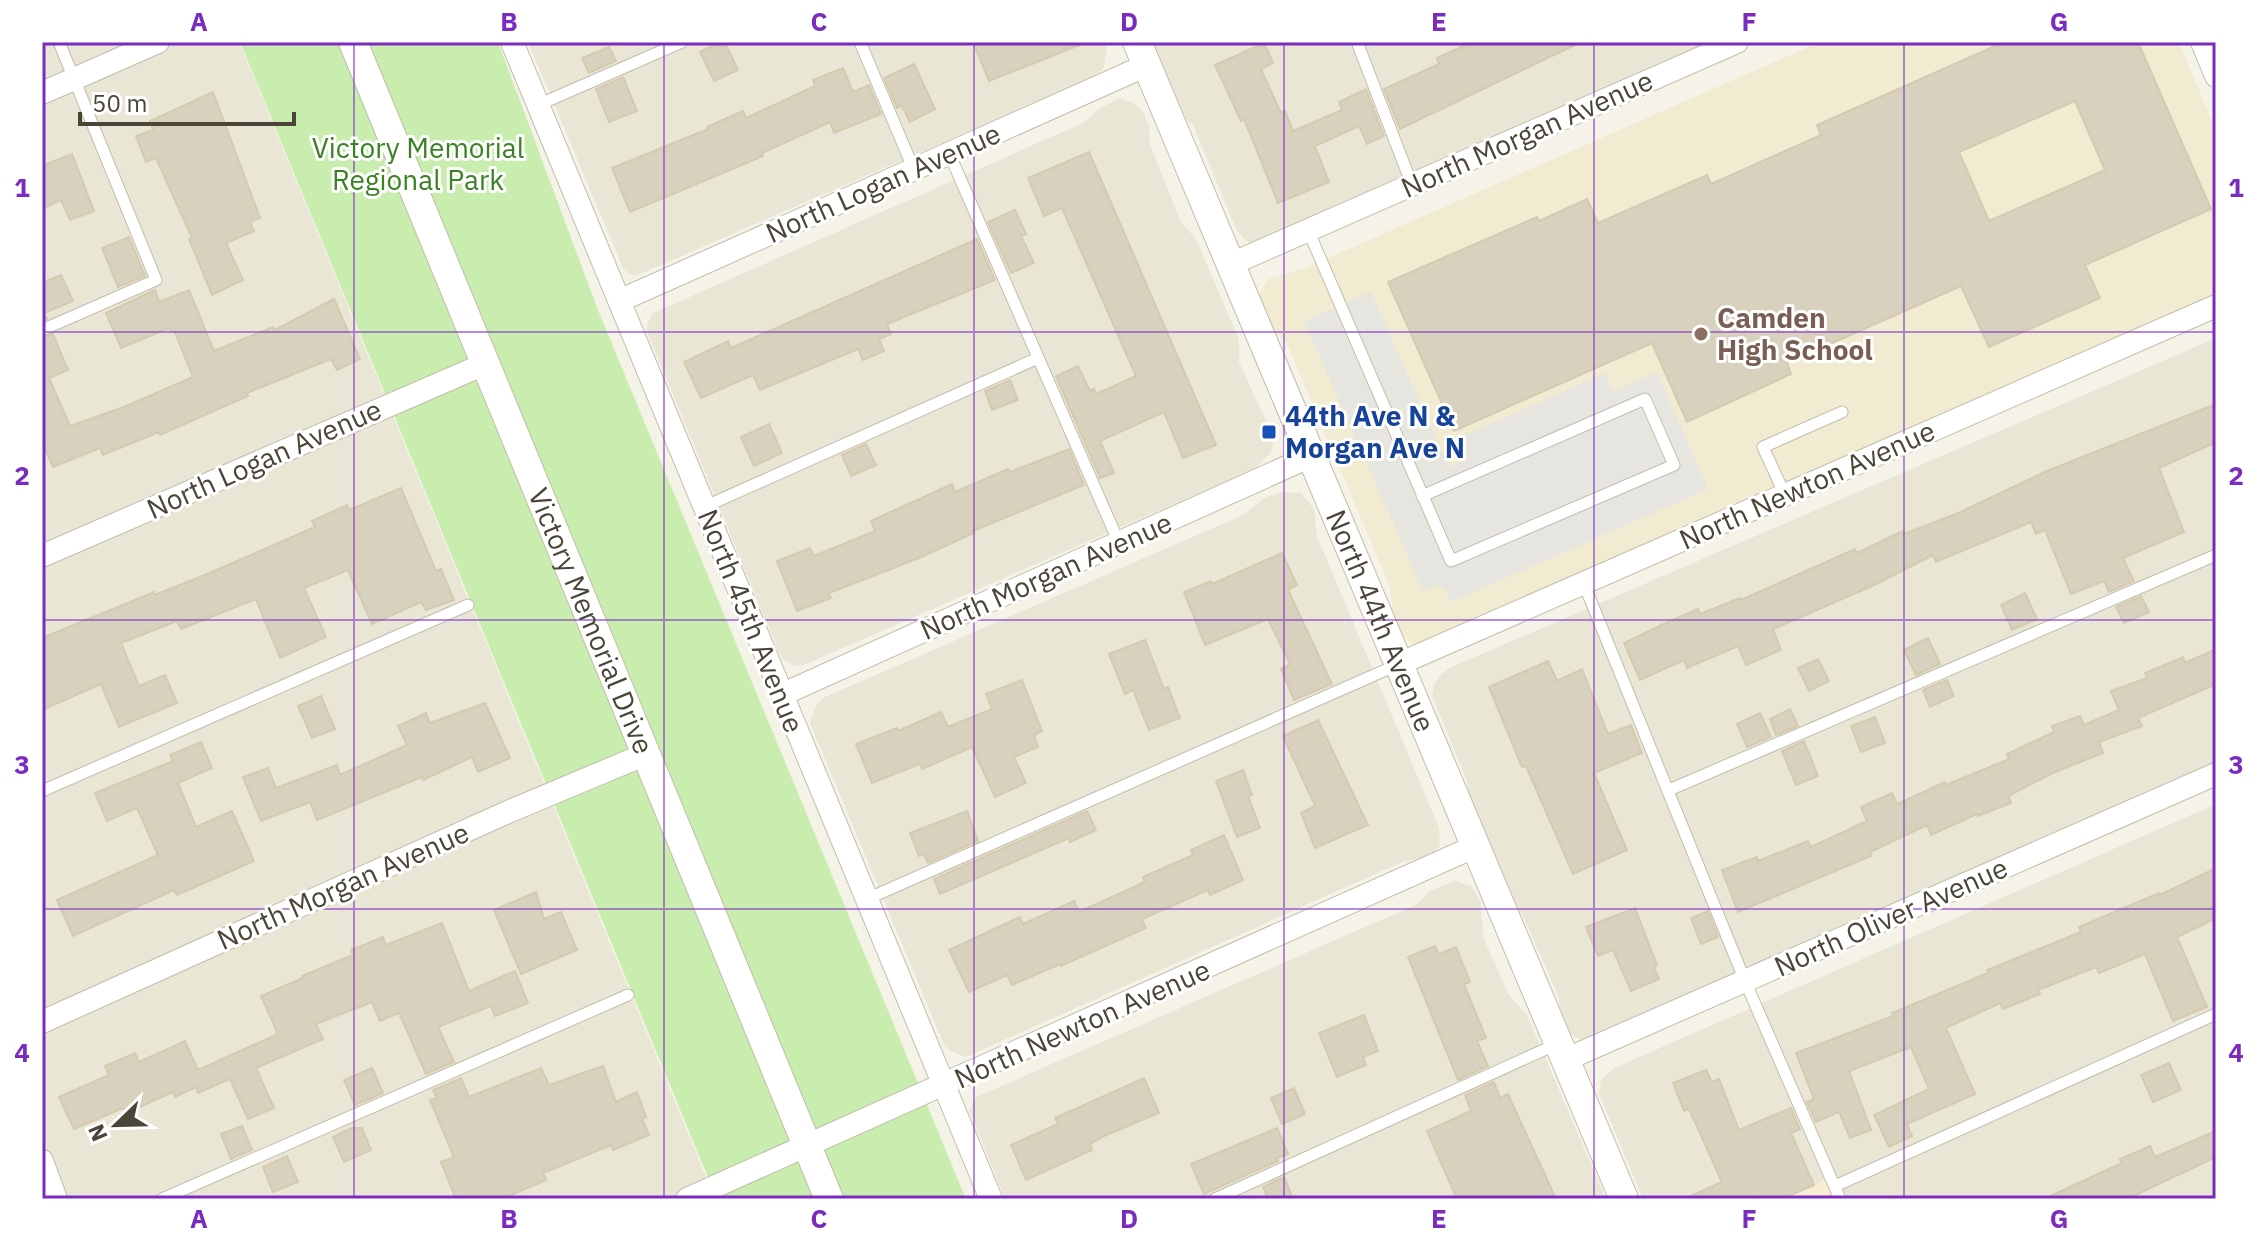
<svg xmlns="http://www.w3.org/2000/svg" width="2258" height="1241" viewBox="0 0 2258 1241" font-family="'IBM Plex Sans',sans-serif">
<rect width="100%" height="100%" fill="#f5f3e8"/>
<path fill="#eae6d6" d="M42 42H239L715 1199H42Z
M528 42H1106L1107 46 1104 68 1093 77 638 275H630L623 268Z
M1146 42H1723L1258 246 1246 241 1237 231 1193 125 1175 110Z
M1120 98 1133 103 1143 111 1149 127 1150 145 1181 222 1196 239 1239 340V362L1274 438 1271 453 1254 469 804 665 794 666 785 661 779 653 646 329 651 314 1083 123 1100 108Z
M2216 338V764L1583 1041 1569 1033 1560 1017 1559 998 1523 916 1513 904 1469 803 1467 781 1432 696 1434 684 1440 676 1449 668Z
M1282 492 1301 493 1314 509 1317 536 1439 828 1440 846 1429 856 1402 862 966 1057 955 1053 945 1047 810 723 816 705 825 697 1243 515 1266 497Z
M2216 804V1199H1833L1825 1181 1783 1199H1643L1599 1094 1601 1080 1614 1068Z
M1455 881 1471 886 1480 900 1484 939 1508 994 1527 1015 1606 1199H1005L969 1110 976 1097 1418 904 1429 891Z"/>
<path fill="#f9eed2" d="M1825 1180 1833 1199H1783Z"/>
<path fill="#f0ebd1" d="M1820 42H2179L2216 131V293L1451 630 1424 645 1411 644 1400 631 1393 616 1390 587 1288 346 1269 322 1261 305 1260 293 1268 279 1303 269Z"/>
<path fill="#c8edae" d="M240 42H498L598 310 966 1199H717Z"/>
<path fill="#e7e5e0" d="M1371 292 1449 467 1467 459 1459 438 1605 373 1613 391 1657 372 1708 489 1451 602 1445 590 1436 585 1423 591 1304 321Z"/>
<path fill="#d8d1bd" stroke="#d4caaf" stroke-width="2" fill-rule="evenodd" d="M721 42H725L738 70 714 81 700 52Z
M973 42H1084L1085 43 989 81Z
M1472 42H1581L1400 129 1384 89 1439 64 1437 58Z
M2004 42H2138L2211 209 2085 265 2100 298 1989 347 1961 286 1787 363 1791 374 1687 422 1652 343 1454 431 1388 282 1537 217 1539 221 1587 199 1598 223 1707 175 1711 184 1821 135 1817 125ZM2075 101 2105 170 1989 221 1959 152Z
M1264 43 1273 63 1261 69 1281 113 1285 111 1293 131 1342 110 1339 102 1366 89 1384 136 1367 144 1359 126 1315 146 1329 182 1278 203 1244 119 1241 121 1215 65Z
M609 47 616 61 589 73 582 58Z
M914 64 935 109 910 122 902 106 897 108 884 78Z
M843 68 853 92 869 85 881 114 834 133 830 122 762 153 763 156 630 212 612 168 708 129 707 127 743 111 746 118 815 86 813 80Z
M623 77 637 111 609 122 596 89Z
M213 92 260 218 250 222 254 231 226 243 243 280 212 295 189 239 192 238 156 158 146 162 136 136 153 130 150 121Z
M1089 152 1216 445 1183 458 1164 412 1100 441 1114 473 1100 478 1056 376 1078 366 1090 391 1094 389 1096 394 1136 376 1062 208 1044 216 1028 178Z
M72 154 94 211 70 220 61 200 42 209V166Z
M1015 210 1026 234 1021 236 1034 263 1011 273 988 222Z
M129 237 145 276 118 287 102 248Z
M977 239 995 280 887 324 891 334 879 339 884 351 863 360 858 349 760 390 753 375 701 398 684 362 728 341 731 348Z
M61 275 73 301 44 313 47 319 42 321V283Z
M155 290 159 302 189 290 214 351 273 327 275 330 334 299 360 359 337 370 331 359 247 393 248 396 160 435 159 432 103 455 100 448 53 467 42 442V338L53 334 68 370 49 378 70 426 124 407 193 377 174 330 171 331 169 328 121 348 106 313Z
M1010 380 1018 400 992 410 985 391Z
M2216 404V442L2159 468 2184 532 2123 558 2134 581 2109 592 2104 581 2071 594 2045 530 2036 534 2031 522 1936 562 1933 555 1872 586 1773 629 1781 650 1746 665 1738 646 1687 668 1684 660 1640 680 1624 643 1668 622 1698 609 1700 614 1740 598 1741 600 1855 549 1857 553 1903 531 1904 534 1956 514 2047 471Z
M769 424 782 453 754 466 741 437Z
M866 444 876 465 851 476 842 455Z
M1069 449 1084 485 973 531 974 533 919 558 829 593 831 598 797 611 777 561 810 548 814 556 875 531 871 521 952 484 955 492 1008 469 1010 472Z
M401 488 436 571 441 569 454 600 426 610 421 602 372 624 348 570 304 588 326 637 280 658 256 599 181 629 177 621 121 643 139 686 165 675 177 703 119 727 101 684 42 710V638L154 592 155 595 212 572 315 527 312 521 347 505 349 510Z
M1282 553 1297 585 1288 590 1332 684 1294 700 1281 669 1290 664 1268 619 1205 645 1184 592 1211 581 1212 584Z
M2025 593 2037 619 2012 630 2001 605Z
M2141 596 2149 612 2124 623 2116 607Z
M1928 638 1940 664 1916 675 1904 650Z
M1145 640 1164 689 1168 687 1180 718 1149 730 1133 690 1125 694 1109 654Z
M2216 649V684L2138 718 2142 726 2099 742 2103 753 2055 772 2008 796 2011 803 1978 816 1977 814 1931 835 1927 825 1870 852 1871 856 1738 912 1722 870 1757 857 1758 861 1808 841 1811 847 1867 821 1861 807 1892 793 1897 804 1945 782 1946 785 2009 759 2007 754 2054 732 2052 726 2080 716 2084 725 2119 710 2111 691 2147 678 2145 673 2183 657 2185 663Z
M1818 659 1829 681 1809 691 1798 668Z
M1548 661 1557 681 1582 669 1608 734 1631 725 1642 753 1594 773 1627 850 1573 874 1526 766 1522 767 1489 687Z
M1022 680 1042 731 1034 735 1038 747 1014 757 1026 783 995 797 972 747 922 769 920 764 872 783 856 744 897 728 898 731 941 712 948 727 992 709 986 694Z
M1947 680 1954 696 1930 707 1923 690Z
M321 696 335 729 312 738 298 706Z
M485 703 510 758 478 772 472 757 423 780 422 777 317 820 310 802 261 821 243 777 268 768 276 788 337 765 340 775 407 745 398 726 426 713 430 723Z
M1790 709 1798 726 1776 735 1770 719Z
M1760 713 1771 737 1747 747 1737 724Z
M1875 717 1885 743 1861 752 1851 726Z
M1318 720 1368 825 1315 848 1301 813 1315 806 1283 736Z
M1804 741 1818 776 1796 785 1782 751Z
M201 742 212 768 178 783 196 827 232 811 254 861 177 895 174 890 73 936 57 900 158 855 137 808 107 821 95 793 173 761 170 755Z
M1243 770 1252 795 1248 796 1260 828 1237 837 1216 781Z
M967 811 978 841 928 863 924 854 919 856 910 833Z
M1087 811 1096 830 1070 842 1069 838 940 894 934 879Z
M1224 835 1243 880 1210 895 1208 890 1142 919 1146 928 1061 966 1060 964 1012 985 1007 975 969 992 949 950 1020 917 1023 924 1074 901 1079 912 1145 882 1143 877 1193 855 1191 850Z
M2216 868V918L2177 937 2207 1007 2173 1021 2145 954 2099 973 2096 967 2038 990 2040 994 2003 1009 2000 1003 1946 1028 1975 1094 1907 1124 1912 1136 1889 1147 1874 1115 1929 1089 1911 1047 1849 1071 1871 1130 1850 1138 1839 1112 1816 1122 1807 1102 1814 1099 1796 1053 1893 1016 1892 1013 1988 973 1987 970 2081 932 2079 927 2159 893 2160 895Z
M536 892 544 919 561 912 577 950 521 974 494 910Z
M1635 908 1657 965 1654 967 1659 979 1631 991 1613 950 1598 956 1586 927Z
M1708 911 1718 937 1701 944 1691 918Z
M442 923 469 991 515 971 528 1003 495 1016 491 1006 438 1027 454 1062 426 1074 399 1013 380 1021 372 1002 316 1024 323 1039 256 1068 274 1108 248 1119 230 1079 198 1093 196 1087 175 1097 173 1092 126 1113 123 1108 74 1129 59 1097 109 1075 105 1066 135 1053 139 1062 185 1041 198 1070 278 1034 261 996 303 978 302 976 353 955 351 950 383 937 386 945Z
M1435 946 1439 954 1456 947 1470 982 1464 984 1486 1038 1477 1041 1488 1066 1458 1080 1408 957Z
M1364 1015 1378 1051 1363 1057 1366 1065 1337 1077 1319 1033Z
M2169 1063 2181 1090 2153 1102 2141 1075Z
M603 1066 616 1102 637 1092 646 1117 642 1119 649 1135 613 1150 611 1145 543 1173 546 1180 502 1199H456L441 1162 454 1157 430 1100 437 1098 433 1090 461 1078 469 1097 541 1068 549 1085Z
M372 1068 383 1093 355 1105 344 1080Z
M1706 1070 1712 1082 1719 1079 1739 1130 1791 1108 1800 1129 1791 1133 1814 1185 1782 1199H1684L1722 1182 1689 1109 1684 1111 1673 1083Z
M1144 1078 1159 1113 1104 1136 1090 1144 1092 1150 1026 1180 1011 1145 1058 1124 1055 1118Z
M1494 1082 1500 1098 1508 1094 1556 1199H1457L1427 1131 1471 1111 1465 1095Z
M1294 1088 1305 1114 1282 1124 1271 1098Z
M242 1126 252 1150 231 1159 221 1134Z
M352 1128H362L371 1150 344 1162 333 1137Z
M1277 1128 1288 1154 1277 1158 1278 1161 1204 1194 1191 1164Z
M2216 1131V1157L2127 1199H2044L2122 1163 2120 1159 2150 1146 2155 1157Z
M287 1156 298 1182 273 1192 263 1167Z
M1284 1177 1293 1199H1268L1263 1187Z"/>
<g fill="none" stroke-linecap="round" stroke-linejoin="round">
<g stroke="#c2bdaa" stroke-width="13">
<path id="service" d="M860 42 914 170
M1357 42 1412 185
M538 105 682 42
M949 153 1119 543
M1308 230 1451 561 1674 465 1645 399 1422 496
M42 330 156 280 59 42
M1785 495 1763 447 1842 412
M704 507 1038 358
M1584 584 1745 981 1840 1199
M1669 790 2216 555
M42 791 468 605
M867 899 1397 665
M1835 1186 2216 1014
M162 1199 628 995
M1215 1199 1557 1044"/>
</g>
<g stroke="#c2bdaa" stroke-width="24">
<path id="minor" d="M512 42 991 1199
M2202 42 2216 76
M42 93 158 42
M1229 265 1737 42
M619 301 1147 65
M42 556 487 363
M1399 664 2216 306
M781 692 790 691 1311 456
M42 1022 510 811 646 754
M1567 1059 2216 774
M42 1161 56 1199
M687 1199 1476 846"/>
</g>
<g stroke="#c2bdaa" stroke-width="30">
<g id="tertiary">
<path id="s1" d="M353 42 829 1199"/>
<path id="s2" d="M1137 42 1624 1199"/>
</g>
</g>
<use href="#service" stroke="#fff" stroke-width="11"/>
<use href="#minor" stroke="#fff" stroke-width="22"/>
<use href="#tertiary" stroke="#fff" stroke-width="28"/>
</g>
<path fill="none" stroke="#7b2cbf" stroke-width="2" stroke-opacity="0.55" d="M354 42V1199M664 42V1199M974 42V1199M1284 42V1199M1594 42V1199M1904 42V1199M42 332H2216M42 620H2216M42 909H2216"/>
<circle fill="#8d6e63" stroke="#fff" stroke-width="3" cx="1701" cy="334" r="8"/>
<rect fill="#1a4fb4" stroke="#fff" stroke-width="3" x="1261" y="424" width="16" height="16" rx="4"/>
<g text-anchor="middle" stroke-width="6" stroke-linejoin="round" paint-order="stroke">
<g font-size="28" fill="#4a4536" stroke="#fff">
<text transform="translate(1527 134) rotate(-24)" y="10">North Morgan Avenue</text>
<text transform="translate(883 183) rotate(-24)" y="10">North Logan Avenue</text>
<text transform="translate(264 459) rotate(-24)" y="10">North Logan Avenue</text>
<text transform="translate(1807 485) rotate(-24)" y="10">North Newton Avenue</text>
<text transform="translate(1046 576) rotate(-24)" y="10">North Morgan Avenue</text>
<text dy="10" stroke="none"><textPath href="#s1" startOffset="626">Victory Memorial Drive</textPath></text>
<text dy="10" stroke="none"><textPath href="#s2" startOffset="628">North 44th Avenue</textPath></text>
<text transform="translate(751 621) rotate(68)" y="10">North 45th Avenue</text>
<text transform="translate(343 886) rotate(-24)" y="10">North Morgan Avenue</text>
<text transform="translate(1891 917) rotate(-24)" y="10">North Oliver Avenue</text>
<text transform="translate(1082 1024) rotate(-24)" y="10">North Newton Avenue</text>
</g>
<g font-size="28" fill="#3a8223" stroke="#fff">
<text x="418" y="158">Victory Memorial<tspan x="418" dy="32">Regional Park</tspan></text>
</g>
<g font-size="28" font-weight="bold" fill="#785e54" stroke="#fff" text-anchor="start">
<text x="1717" y="328">Camden<tspan x="1717" dy="32">High School</tspan></text>
</g>
<g font-size="28" font-weight="bold" fill="#164399" stroke="#fff" text-anchor="start">
<text x="1285" y="426">44th Ave N &amp;<tspan x="1285" dy="32">Morgan Ave N</tspan></text>
</g>
</g>
<rect width="2258" height="1241" fill="none" stroke="#ffffff" stroke-width="88"/>
<g transform="translate(116 1125) rotate(247)" stroke="#ffffff" stroke-width="6" paint-order="stroke">
<path d="M0-6L14 30L0 20L-14 30Z" fill="#4a4536"/>
<text y="-12" font-size="22" font-weight="bold" text-anchor="middle" fill="#4a4536">N</text>
</g>
<path d="M80 112v12h214v-12" fill="none" stroke="#4a4536" stroke-width="4"/>
<text x="92" y="112" font-size="24" fill="#4a4536" stroke="#ffffff" stroke-width="6" paint-order="stroke">50 m</text>
<rect x="44" y="44" width="2170" height="1153" fill="none" stroke="#7b2cbf" stroke-width="3"/>
<g font-size="26" text-anchor="middle" font-weight="bold" fill="#7b2cbf">
<text x="199" y="31">A</text>
<text x="509" y="31">B</text>
<text x="819" y="31">C</text>
<text x="1129" y="31">D</text>
<text x="1439" y="31">E</text>
<text x="1749" y="31">F</text>
<text x="2059" y="31">G</text>
<text x="22" y="197">1</text>
<text x="2236" y="197">1</text>
<text x="22" y="485">2</text>
<text x="2236" y="485">2</text>
<text x="22" y="774">3</text>
<text x="2236" y="774">3</text>
<text x="22" y="1062">4</text>
<text x="2236" y="1062">4</text>
<text x="199" y="1228">A</text>
<text x="509" y="1228">B</text>
<text x="819" y="1228">C</text>
<text x="1129" y="1228">D</text>
<text x="1439" y="1228">E</text>
<text x="1749" y="1228">F</text>
<text x="2059" y="1228">G</text>
</g>
</svg>
